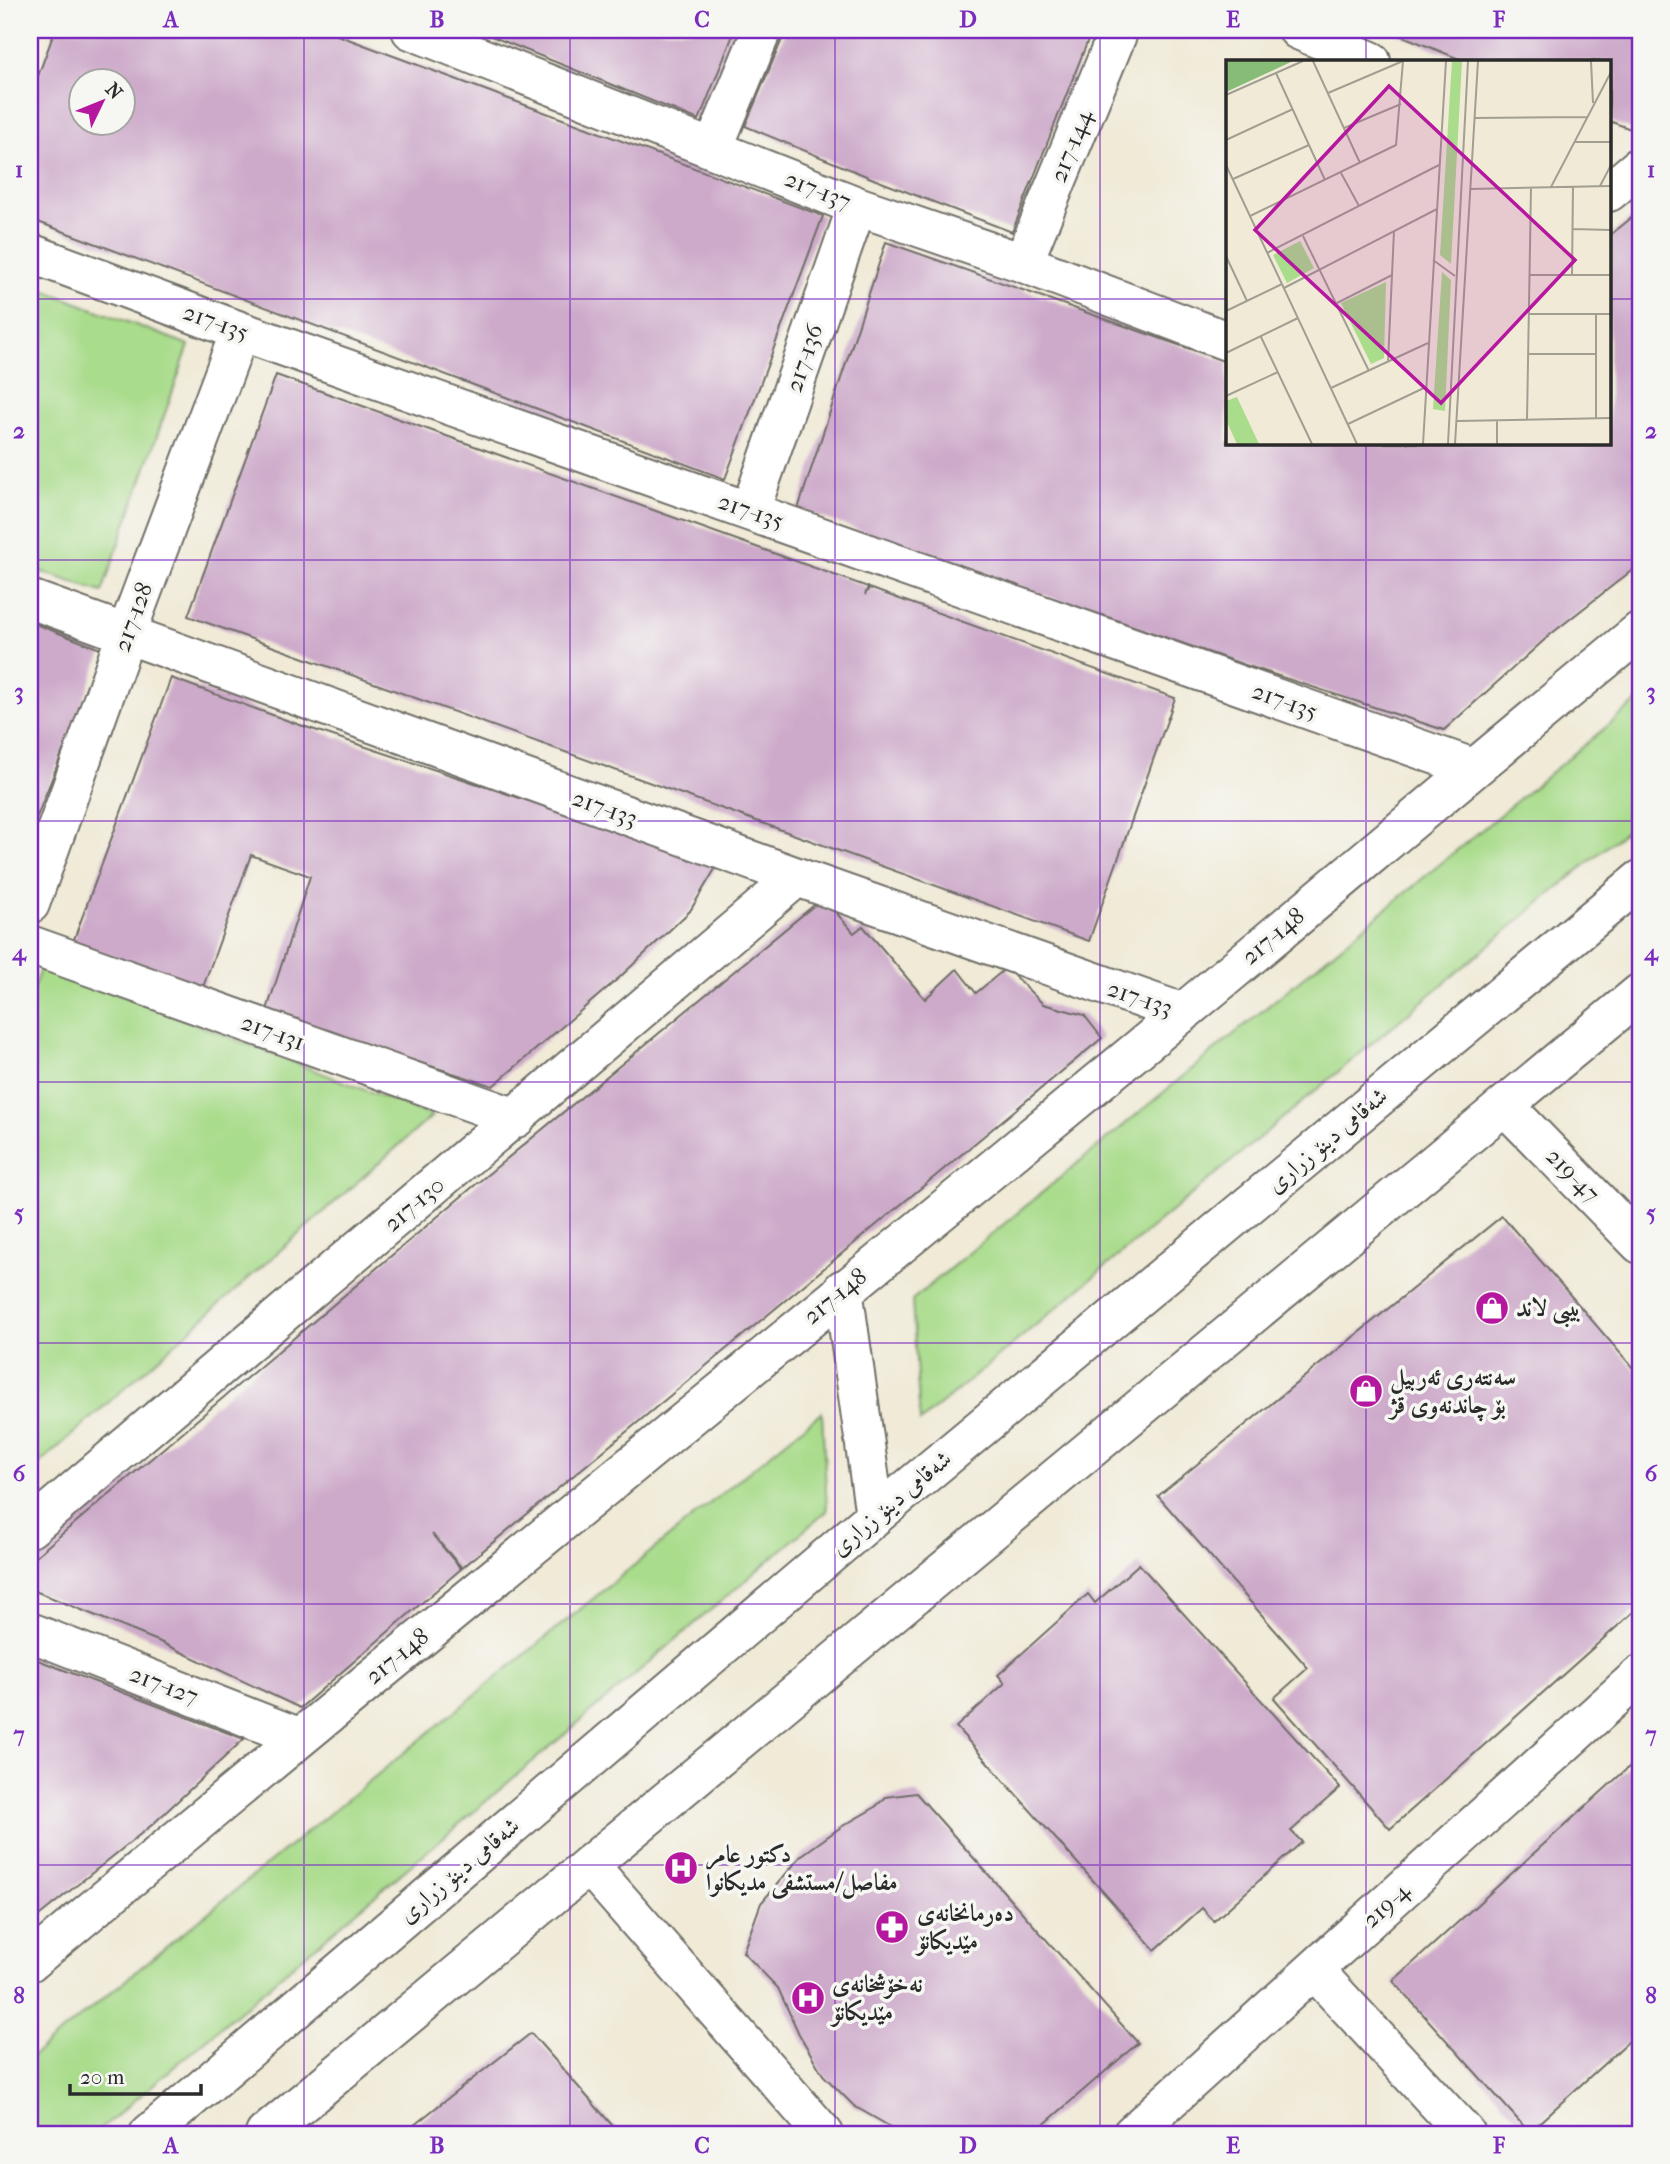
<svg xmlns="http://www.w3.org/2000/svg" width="1670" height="2164" viewBox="0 0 1670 2164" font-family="'IM FELL French Canon',Amiri,serif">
<rect width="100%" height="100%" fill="#f6f6f2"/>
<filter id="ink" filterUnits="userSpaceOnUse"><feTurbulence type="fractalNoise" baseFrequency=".0143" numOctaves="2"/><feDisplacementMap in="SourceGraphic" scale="14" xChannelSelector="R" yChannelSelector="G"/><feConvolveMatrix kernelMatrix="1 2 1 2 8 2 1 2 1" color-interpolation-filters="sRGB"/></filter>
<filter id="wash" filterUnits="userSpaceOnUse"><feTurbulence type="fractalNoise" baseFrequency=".00686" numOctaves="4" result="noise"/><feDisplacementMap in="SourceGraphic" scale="28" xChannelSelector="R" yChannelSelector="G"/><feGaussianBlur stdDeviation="1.57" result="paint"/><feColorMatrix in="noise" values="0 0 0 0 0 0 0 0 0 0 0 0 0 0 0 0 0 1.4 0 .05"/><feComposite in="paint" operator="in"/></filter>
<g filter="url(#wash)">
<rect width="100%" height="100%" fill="#f0ead7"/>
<path fill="#a9dc8b" stroke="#6a845b" stroke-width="2" d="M30 285 189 345 102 592 30 568Z
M1640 699V819L920 1422 912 1300Z
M42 964 432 1116 30 1472V997Z
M822 1412 827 1511 95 2134H30V2058Z"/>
<g id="blocks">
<path fill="#cdaaca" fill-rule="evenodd" d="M55 30H324L823 216 725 479 30 219V98ZM80 80H122V122H80Z
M476 30H735L699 120Z
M786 30H1092L1012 232 876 180 745 126Z
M1388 30H1640V131L1639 132 1609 121V61H1464Z
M1640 211V564L1551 634 1444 730 1242 664 798 509 886 242 1227 362V443H1609V236Z
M276 375 868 587 865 595 869 588 1175 698 1089 941 188 616Z
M30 622 103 650 30 834Z
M171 678 297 724 718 864 690 911 620 977 493 1086 266 1013 310 876 251 855 203 987 73 942Z
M823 898 854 933 863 926 925 999 957 969 976 993 1006 968 1043 1004 1084 1015 1102 1038 462 1568 432 1534 461 1569 300 1708 158 1641 30 1589V1561L475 1185Z
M1502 1216 1640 1376V1606L1390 1829 1274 1698 1308 1668 1158 1496Z
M1139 1564 1340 1788 1291 1831 1302 1842 1214 1921 1202 1908 1155 1950 956 1727 1005 1683 998 1675 1088 1594 1095 1603Z
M30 1657 244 1739 153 1824 30 1923Z
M1640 1757V2031L1529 2132 1393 1981Z
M916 1793 1138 2043 1033 2134H903L854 2106 823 2075 799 2034 778 1988 743 1952 761 1903 802 1855 841 1827 874 1808 886 1797Z
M531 2033 620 2134H403L433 2110Z"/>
</g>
</g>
<g filter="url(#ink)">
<use href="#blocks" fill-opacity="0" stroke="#706e67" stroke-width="2"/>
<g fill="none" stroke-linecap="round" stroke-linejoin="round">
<g stroke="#706e67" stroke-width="42">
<path id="minor" d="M411 30 857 206 1023 263 1227 341
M1298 30 1371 61
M713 149 762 30
M1609 192 1640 166
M30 253 240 331 1473 768
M1023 263 1119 30
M750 511 857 206
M30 599 797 877 1183 1013
M30 904 126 635 240 331
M30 945 516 1118
M1505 1106 1640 1244
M30 1528 797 877
M30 1632 298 1737
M589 1865 824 2134
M30 1962C411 1643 797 1331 1181 1014 1334 887 1486 757 1640 631
M1314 1970 1466 2134
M1132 2134 1640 1675"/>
</g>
<g stroke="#706e67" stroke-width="42">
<path id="major" d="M843 1289 875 1516
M149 2134 875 1516 1640 880
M265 2134 1640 993"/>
</g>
<use href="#minor" stroke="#fff" stroke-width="38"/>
<use href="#major" stroke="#fff" stroke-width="38"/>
</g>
</g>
<path fill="none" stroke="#7b2cbf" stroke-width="2" stroke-opacity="0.55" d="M304 30V2134M570 30V2134M835 30V2134M1100 30V2134M1366 30V61M30 299H1227M1609 299H1640M1366 443V2134M30 560H1640M30 821H1640M30 1082H1640M30 1343H1640M30 1604H1640M30 1865H1640"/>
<defs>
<g id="shop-disc" transform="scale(1.75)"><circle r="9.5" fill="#b5179e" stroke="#f6f6f2"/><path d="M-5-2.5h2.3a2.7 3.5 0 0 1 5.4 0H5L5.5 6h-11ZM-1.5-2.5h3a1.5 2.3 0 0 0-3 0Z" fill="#fff"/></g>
<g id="hospital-disc" transform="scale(1.75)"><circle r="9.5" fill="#b5179e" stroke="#f6f6f2"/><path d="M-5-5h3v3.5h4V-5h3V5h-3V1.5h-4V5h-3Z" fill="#fff"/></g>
<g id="pharmacy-disc" transform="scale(1.75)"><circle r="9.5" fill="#b5179e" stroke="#f6f6f2"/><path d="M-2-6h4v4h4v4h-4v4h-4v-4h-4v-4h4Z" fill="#fff"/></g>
</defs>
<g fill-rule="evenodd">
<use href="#shop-disc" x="1492" y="1308"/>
<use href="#shop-disc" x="1366" y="1391"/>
<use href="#hospital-disc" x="681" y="1868"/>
<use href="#pharmacy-disc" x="892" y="1927"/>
<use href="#hospital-disc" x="808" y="1998"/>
</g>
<g text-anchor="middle" stroke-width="7" stroke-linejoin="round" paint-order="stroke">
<g font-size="24" fill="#2b2b2b" stroke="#f6f6f2">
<text transform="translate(1071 146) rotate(-68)" y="8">217-144</text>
<text transform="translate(818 190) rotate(22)" y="8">217-137</text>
<text transform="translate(216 322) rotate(20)" y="8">217-135</text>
<text transform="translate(804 358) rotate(-71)" y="8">217-136</text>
<text transform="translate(751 511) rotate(19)" y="8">217-135</text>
<text transform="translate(133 617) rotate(-70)" y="8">217-128</text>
<text transform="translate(1285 701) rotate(20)" y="8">217-135</text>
<text transform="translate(605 808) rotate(20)" y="8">217-133</text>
<text transform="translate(1273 936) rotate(-40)" y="8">217-148</text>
<text transform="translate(1140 998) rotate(19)" y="8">217-133</text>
<text transform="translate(273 1032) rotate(20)" y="8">217-131</text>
<text transform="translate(1327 1140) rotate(-40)" y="8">شەقامی دینۆ زراری</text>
<text transform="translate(1573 1175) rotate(46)" y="8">219-47</text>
<text transform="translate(414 1204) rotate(-40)" y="8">217-130</text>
<text transform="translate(835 1296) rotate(-39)" y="8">217-148</text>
<text transform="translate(891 1503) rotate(-40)" y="8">شەقامی دینۆ زراری</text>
<text transform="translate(397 1656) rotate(-39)" y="8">217-148</text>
<text transform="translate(164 1685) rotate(21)" y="8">217-127</text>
<text transform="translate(459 1870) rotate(-40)" y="8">شەقامی دینۆ زراری</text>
<text transform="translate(1386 1905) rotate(-42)" y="8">219-4</text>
</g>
<g font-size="24" font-weight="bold" fill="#2b2b2b" stroke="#f6f6f2" text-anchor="start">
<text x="1516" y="1316">بيبى لاند</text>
<text x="1390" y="1385">سەنتەری ئەربیل<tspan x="1390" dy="28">بۆ چاندنەوی قژ</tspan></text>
<text x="706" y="1862">دكتور عامر<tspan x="706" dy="28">مفاصل/مستشفى مديكانوا</tspan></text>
<text x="917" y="1921">دەرمانخانەی<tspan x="917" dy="28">مێدیکانۆ</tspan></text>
<text x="832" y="1992">نەخۆشخانەی<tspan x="832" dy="28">مێدیکانۆ</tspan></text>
</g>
</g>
<g transform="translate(1226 60)">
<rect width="385" height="385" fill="#f0ead7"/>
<path d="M226 1H236L225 204 214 195ZM74 181 88 208 61 223 47 195ZM216 212 225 220 219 351 207 349ZM160 222 158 298 145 304 115 243ZM11 337 33 384H11L0 360V341Z" fill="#a9dc8b"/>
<path d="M0 1H67L0 32Z" fill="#86bc77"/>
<path fill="none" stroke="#a19e92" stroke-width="2" d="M87 1 134 103M365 1 367 43M50 13 99 120M102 33 177 1M0 35 77 1M248 58 362 57M118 68 175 44M0 80 67 49M349 82H385M0 105 131 384M115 113 133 146M7 119 83 85M374 126 385 105M325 127 385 12M244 129 385 126M24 156 170 85 177 1M346 169 385 170M77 176 143 311M41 193 213 105M0 196 21 241M207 200 229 216M303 215H385M346 215 347 126M58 228 211 149M111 243 166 215M0 251 56 224M303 254H385M370 254V358M35 277 86 384M0 293 72 258M302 294H370M162 302 168 171M105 328 202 283M0 336 52 312M301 360 305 128M231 361 385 358M122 364 200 327M197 384 220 1M222 384 242 1M229 384 252 1M271 384V361"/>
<path fill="#b5179e" fill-opacity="0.15" stroke="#b5179e" stroke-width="3.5" d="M163 26 349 200 215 343 29 170Z"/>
<rect width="385" height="385" fill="none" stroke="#2b2b2b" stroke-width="3.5"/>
</g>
<rect width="1670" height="2164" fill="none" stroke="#f6f6f2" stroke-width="77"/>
<g transform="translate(102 102) rotate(47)"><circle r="33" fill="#f6f6f2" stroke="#a5a5a2" stroke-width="2"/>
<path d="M0-5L12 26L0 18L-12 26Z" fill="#b5179e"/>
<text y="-10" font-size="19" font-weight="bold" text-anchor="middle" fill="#2b2b2b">N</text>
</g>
<path d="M70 2084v10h131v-10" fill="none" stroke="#2b2b2b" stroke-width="3.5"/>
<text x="80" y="2084" font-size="21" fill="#2b2b2b" stroke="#f6f6f2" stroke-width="5" paint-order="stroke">20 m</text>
<rect x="38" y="38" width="1594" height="2088" fill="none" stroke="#7b2cbf" stroke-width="2.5"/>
<g font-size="23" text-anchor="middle" font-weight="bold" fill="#7b2cbf">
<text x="171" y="27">A</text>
<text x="437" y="27">B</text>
<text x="702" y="27">C</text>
<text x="968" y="27">D</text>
<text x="1233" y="27">E</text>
<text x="1499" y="27">F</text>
<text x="19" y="177">1</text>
<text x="1651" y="177">1</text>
<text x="19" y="438">2</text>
<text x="1651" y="438">2</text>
<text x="19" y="699">3</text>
<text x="1651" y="699">3</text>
<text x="19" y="960">4</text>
<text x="1651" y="960">4</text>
<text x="19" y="1220">5</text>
<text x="1651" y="1220">5</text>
<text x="19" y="1481">6</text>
<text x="1651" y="1481">6</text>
<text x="19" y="1742">7</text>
<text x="1651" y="1742">7</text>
<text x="19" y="2003">8</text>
<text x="1651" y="2003">8</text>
<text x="171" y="2153">A</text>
<text x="437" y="2153">B</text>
<text x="702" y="2153">C</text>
<text x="968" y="2153">D</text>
<text x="1233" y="2153">E</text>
<text x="1499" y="2153">F</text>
</g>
</svg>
